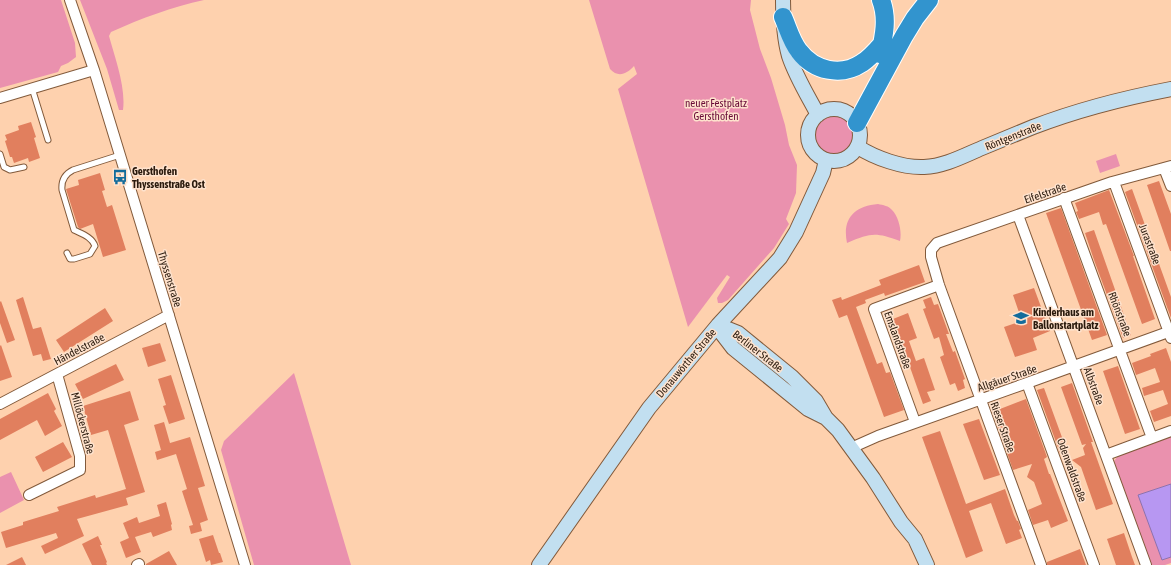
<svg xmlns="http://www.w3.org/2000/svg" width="1171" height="565" viewBox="0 0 1171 565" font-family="'Asap Condensed',sans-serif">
<rect width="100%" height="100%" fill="#fed1ae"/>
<path fill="#ea91ae" d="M0 0H61L75 43 76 57 68 63 61 66 58 72 0 88Z
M80 0H204C172 7 142 18 111 32L109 36C115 58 126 87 123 110H119L107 69Z
M589 0H751L750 10 760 49 771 78 785 125 789 145 797 165 796 193 786 219 789 224 774 248 728 300 722 303H718L717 298 730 277 727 275 688 327 618 89 637 74 634 66C627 74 618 78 610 69Z
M814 135a21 21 0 1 1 42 0a21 21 0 1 1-42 0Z
M1116 154 1120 166 1100 173 1096 161Z
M878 204C883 205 889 206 892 210 899 217 902 232 900 241 875 232 871 233 847 243 842 219 854 206 878 204Z
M294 373 351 565H254L221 450 224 441Z
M1171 436V563L1165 565H1151L1114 461 1118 456Z
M11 472 24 500 0 513V477Z"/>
<path fill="#b797f2" stroke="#8d72ad" d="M1171 484V557L1162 560 1138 495Z"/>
<path fill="#e17f5e" d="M31 122 36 137 34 138 40 158 29 162 28 158 14 163 12 157H10L5 141 7 140 5 135 19 130 18 126Z
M100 173 105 190 102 191 107 207 112 205 126 250 103 257 93 224 80 229 78 227 66 189 79 185 78 180Z
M1159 181 1171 214V251H1170L1147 185Z
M1132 189 1171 297V318L1125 192Z
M1109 190 1134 256H1133L1155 319 1142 324 1106 224 1103 225 1099 212 1079 219 1076 212 1078 211 1075 203Z
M1061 208 1107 335 1092 340 1046 213Z
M1094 230 1131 335 1123 338 1094 260 1085 233Z
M919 265 925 282 885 296 884 293 865 300 866 303 856 307 877 364 882 362 886 373 890 372 904 410 884 417 847 315 839 318 832 300 841 297 842 300 881 285 879 280Z
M1034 288 1050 331 1033 338 1037 350 1015 357 1004 327 1022 321 1013 295Z
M23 297 33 329 41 327 51 359 43 361 41 354 33 356 16 300Z
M931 297 934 305 938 304 949 334H946L953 352 955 351 965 379 963 380 965 388 958 391 955 383 950 385 940 357 944 355 939 337 934 339 923 309 926 308 923 300Z
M1 301 15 340 7 343 0 323V302Z
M105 308 113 321 64 352 56 340Z
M908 313 917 338 909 341 916 361 924 358 935 390 927 392 931 401 923 404 893 319Z
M160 343 166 361 148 367 142 348Z
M1 345 12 377 0 381V346Z
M1166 348 1171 362V416L1154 422 1150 411 1168 404 1163 390 1144 396 1142 388 1160 382 1155 368 1136 375 1132 363 1151 356 1150 354Z
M116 364 124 380 83 399 75 384Z
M1118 366 1140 429 1125 434 1103 371Z
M171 375 185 419 169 424 163 406 166 405 158 379Z
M1072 383 1093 442H1091L1113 504 1096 510 1081 467 1072 460 1085 455 1083 448 1086 444 1082 445 1061 387Z
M1044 388 1067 451 1060 453 1037 390Z
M130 391 139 420 124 425 145 492 126 498 128 505 77 519 84 536 45 554 41 546 58 538 56 533 6 548 1 532 23 525V522L59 511 57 507 95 495 96 498 126 489 108 430 91 435 83 406Z
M48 393 56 409 54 411 62 426 45 436 37 420 0 440V419Z
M1026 399 1047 457 1044 459 1049 474H1050L1068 521 1051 528 1048 520 1033 525 1028 510 1042 504 1034 482 1027 477 1032 464 1013 470 991 407 998 405 1000 409Z
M979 419 1000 475 984 480 963 424Z
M164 422 170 443 190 437 205 486 198 488 208 520 200 523 202 531 191 534 189 526 193 525 182 491 187 489 176 454 157 460 155 452 161 450 154 425Z
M940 431 966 504 1005 489 1014 515 1017 521H1018L1021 529 1019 530 1022 538 1006 544 991 503 969 511 983 551 966 558 922 437Z
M63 442 72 457 43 472 35 457Z
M166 502 172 524 171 525 172 530 153 537 151 532 135 537 141 552 126 558 120 542 129 538 123 523 137 517 139 523 160 516 157 505Z
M1124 533 1132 557 1135 565H1116L1107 539Z
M213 535 219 553H220L223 562 211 565 210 560 206 562 199 539Z
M98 536 102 545H100L107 562 106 563 107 565H92L82 544Z
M1080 549 1086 565H1047V562Z
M169 551 177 565H146V564Z
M22 557 26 565H6Z"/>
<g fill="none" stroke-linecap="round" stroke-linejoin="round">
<g stroke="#825a3b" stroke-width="7">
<path id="lane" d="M32 88 48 140
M0 154 4 167 10 170 24 167
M67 253 70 259H74L90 254 95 246C92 237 82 234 74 230L62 190C61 180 65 174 73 170L120 155"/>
</g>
<g stroke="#825a3b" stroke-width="12">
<path id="street" d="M70 0 94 70 245 565
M0 98 94 70
M1164 168 1171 186
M1114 182 1171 338
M1064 198 1152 438
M1018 215 1146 565
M1027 383 1094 565
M0 404 169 315
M915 422 874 309 939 285
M851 448 878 436 1027 383 1171 331
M1106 455 1171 431
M29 495 80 470V456L57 374
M137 565 139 564V565
M1041 565 939 285 931 257V250L937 243 1112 182 1171 166"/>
</g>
<g stroke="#825a3b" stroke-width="16">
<path id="secondary" d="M783 0C783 18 784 38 789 56 796 77 808 96 818 115
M808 135a26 26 0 1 1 52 0a26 26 0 1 1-52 0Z
M858 147C875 158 903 168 924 167 945 166 963 156 982 148 999 141 1016 134 1033 127 1077 110 1124 98 1171 89
M718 325 738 333 792 377 816 401 826 418 838 430 873 478 901 522 915 539 927 565
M718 325 723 335 733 348 808 409 826 418
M539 565 649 408 718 325 780 258 796 232 823 173 826 160"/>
</g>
<g stroke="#fff" stroke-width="20">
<path id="highway" d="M783 17C788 28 791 41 799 51 814 71 841 77 862 63 870 58 876 51 882 44
M880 54C884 36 888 18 881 0
M857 123 904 36 915 18 929 0"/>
</g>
<use href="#lane" stroke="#fff" stroke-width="5"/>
<use href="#street" stroke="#fff" stroke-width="10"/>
<use href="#secondary" stroke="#c2dff0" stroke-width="14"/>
<use href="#highway" stroke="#3294ce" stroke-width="18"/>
</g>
<defs>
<g id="bus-bare" transform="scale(1.2)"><path d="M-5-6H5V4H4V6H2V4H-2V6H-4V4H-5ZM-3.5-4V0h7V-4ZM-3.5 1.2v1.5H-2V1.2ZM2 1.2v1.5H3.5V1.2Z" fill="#136c9c" stroke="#fee2cd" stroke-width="2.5" paint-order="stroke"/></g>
<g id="school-bare" transform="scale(1.2)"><path d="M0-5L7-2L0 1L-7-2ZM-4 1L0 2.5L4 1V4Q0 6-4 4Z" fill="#136c9c" stroke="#fee2cd" stroke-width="2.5" paint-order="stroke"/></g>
</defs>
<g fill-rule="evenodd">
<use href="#bus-bare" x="120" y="177"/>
<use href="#school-bare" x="1021" y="318"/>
</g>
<g text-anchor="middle" stroke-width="3" stroke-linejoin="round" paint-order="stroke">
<g font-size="11" fill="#680a37" stroke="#fee2cd">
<text x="716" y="107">neuer Festplatz<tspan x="716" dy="13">Gersthofen</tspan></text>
</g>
<g font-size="11" fill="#2a1a0d" stroke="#fee2cd">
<text transform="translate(1013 136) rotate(-22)" y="4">Röntgenstraße</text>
<text transform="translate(1045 193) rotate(-19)" y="4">Eifelstraße</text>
<text transform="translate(1150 244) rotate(69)" y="4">Jurastraße</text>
<text transform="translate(170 279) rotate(73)" y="4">Thyssenstraße</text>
<text transform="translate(1120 314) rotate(69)" y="4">Rhönstraße</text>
<text transform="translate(898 340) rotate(70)" y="4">Emslandstraße</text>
<text transform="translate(79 349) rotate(-28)" y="4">Händelstraße</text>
<text transform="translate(758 351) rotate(38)" y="4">Berliner Straße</text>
<text transform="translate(686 363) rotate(-50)" y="4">Donauwörther Straße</text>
<text transform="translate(1007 378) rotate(-19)" y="4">Allgäuer Straße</text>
<text transform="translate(1094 386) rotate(70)" y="4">Albstraße</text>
<text transform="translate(83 423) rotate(75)" y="4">Millöckerstraße</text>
<text transform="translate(1003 427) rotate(70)" y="4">Rieser Straße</text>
<text transform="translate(1072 470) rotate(70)" y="4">Odenwaldstraße</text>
</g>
<g font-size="11" font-weight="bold" fill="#2a1a0d" stroke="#fee2cd" text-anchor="start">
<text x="132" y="175">Gersthofen<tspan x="132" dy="13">Thyssenstraße Ost</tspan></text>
<text x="1033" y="316">Kinderhaus am<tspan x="1033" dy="13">Ballonstartplatz</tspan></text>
</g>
</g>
</svg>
